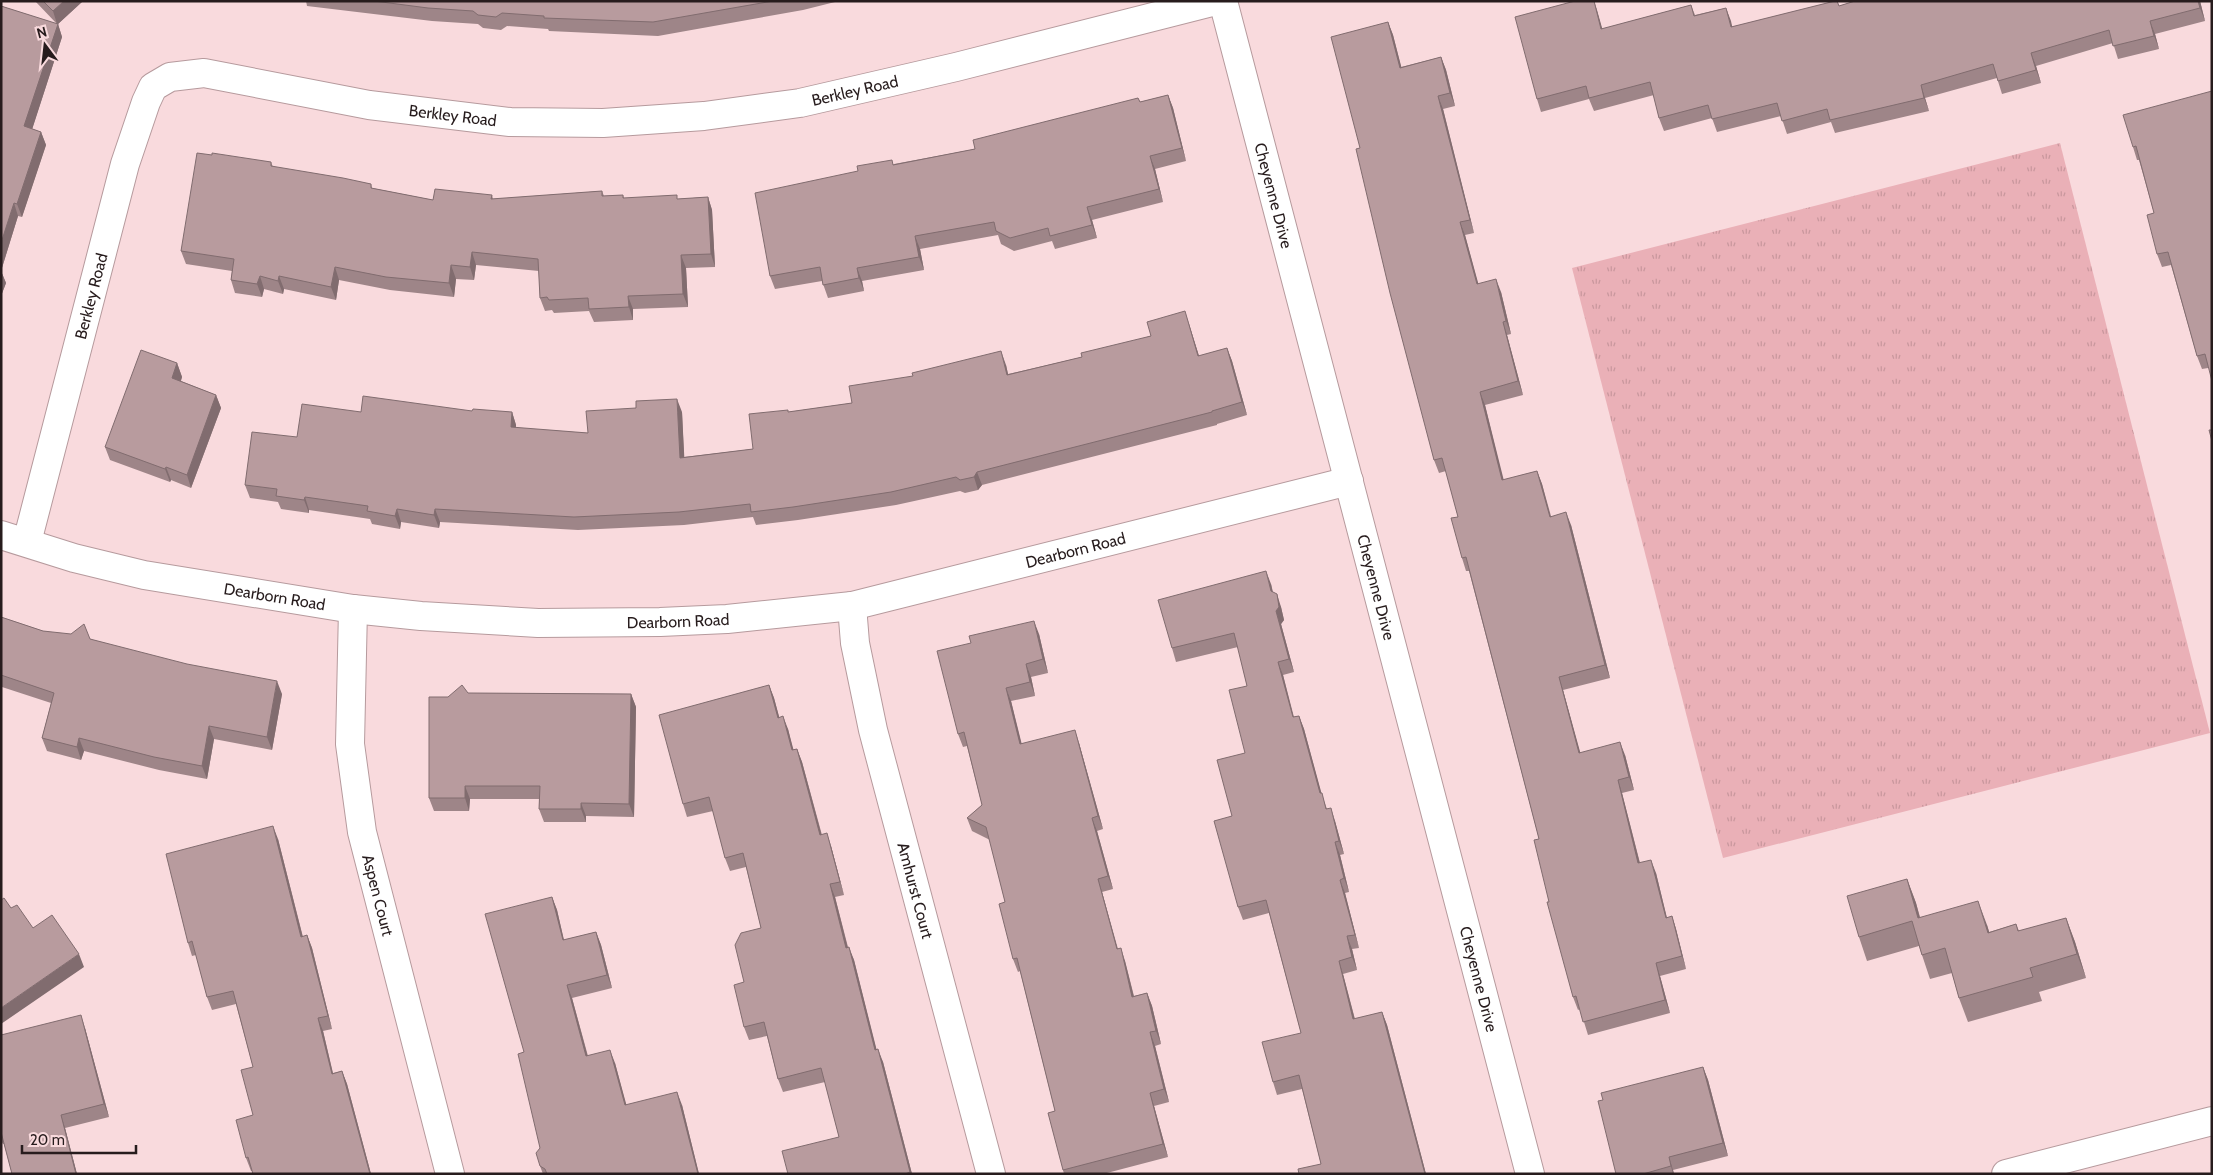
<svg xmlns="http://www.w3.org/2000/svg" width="2213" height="1175" viewBox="0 0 2213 1175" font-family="Cabin,sans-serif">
<defs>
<pattern id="grass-tufts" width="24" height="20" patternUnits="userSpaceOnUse" patternTransform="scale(1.25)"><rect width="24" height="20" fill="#eab0b7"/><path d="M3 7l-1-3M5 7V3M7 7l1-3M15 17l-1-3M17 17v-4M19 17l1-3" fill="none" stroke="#c9979d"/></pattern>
</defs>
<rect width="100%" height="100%" fill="#f9dadd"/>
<path fill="url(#grass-tufts)" d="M2060 143 2210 733 1723 858 1572 268Z"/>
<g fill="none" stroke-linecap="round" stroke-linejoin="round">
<g stroke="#b69a9d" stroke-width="30">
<g id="street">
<path id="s1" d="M1223 1 1530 1174"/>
<path id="s2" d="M1 535 74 558 144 575 353 609 421 616 538 623 660 622 727 619 852 606 1349 481"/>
<path id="s3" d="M27 542 125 164 146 102 153 87 170 77 204 73 369 105 510 122 603 123 704 116 800 103 956 67 1216 1"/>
<path id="s4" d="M852 606 855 643 873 730 991 1174"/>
<path id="s5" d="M353 609 350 744 362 832 450 1174"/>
</g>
</g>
<g stroke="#b69a9d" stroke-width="30">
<path id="secondary" d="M2006 1174 2212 1121"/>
</g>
<use href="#street" stroke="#fff" stroke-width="28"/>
<use href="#secondary" stroke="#fff" stroke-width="28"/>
</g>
<path fill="#9e8588" d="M35 1H83L58 24 62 37 32 129 41 132 46 145 22 217 18 216 1 271 6 283 1 296V6L57 24Z
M306 1H839L803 10 658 36 549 31 548 29 507 26 501 30 483 28 478 24 432 21 307 6Z
M1575 1H1594L1602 29 1691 5 1695 15 1726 8 1732 27 1837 1 1839 6 1855 1H2200L2205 21 2155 34 2159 49 2118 59 2113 43 2036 66 2041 83 2002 94 1997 78 1925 98 1929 111 1835 133 1831 122 1787 134 1781 116 1717 132 1712 118 1664 131 1659 118 1654 95 1594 111 1589 99 1541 112 1537 99Z
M1388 22 1393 35 1401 67 1441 57 1446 70 1455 106 1443 109 1474 233 1465 235 1478 284 1501 292 1511 334 1507 335 1523 395 1485 405 1503 480 1537 471 1542 484 1551 516 1571 525 1610 678 1563 690 1580 753 1625 755 1634 790 1622 793 1640 863 1656 873 1667 918 1672 916 1676 929 1686 969 1660 976 1670 1013 1588 1035 1580 1009 1578 1010 1573 997 1549 902 1539 839 1469 571H1466L1462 558 1458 517 1446 471 1439 473 1434 460 1360 148Z
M2212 91 2208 368 2202 369 2197 356 2171 265 2162 267 2157 254 2154 213 2139 160H2137L2133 147Z
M1168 95 1173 108 1186 161 1155 169 1163 202 1092 220 1097 238 1055 249 1052 241 1014 251 1001 244 998 235 920 249 924 270 862 281 864 291 828 298 822 281 775 289 770 276 894 164 975 149 1138 98 1140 102Z
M212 155 271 162 273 167 371 184 372 188 433 200 492 195 493 199 602 191 604 196 623 195 624 198 678 199 708 197 712 210 715 267 686 268 688 307 633 309V320L594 322 589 311 554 313 552 310 545 311 540 298 539 271 476 265 474 280 456 279 454 297 390 290 339 280 336 300 284 289 283 294 264 289 262 297 235 293 231 280 232 271 186 264 181 251Z
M1189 324 1199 356 1227 348 1232 361 1247 415 1217 424V425L982 485 978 490 965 493 960 491 896 505 798 520 756 525 753 517 684 525 578 530 440 522 439 528 401 522 400 529 372 524 370 519 309 510V513L281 509 278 502 250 498 245 485 297 437 361 412 472 411 512 412 516 425V428L588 433 682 412 684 457 753 449 788 412 852 403 1006 365 1008 374 1082 357Z
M177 363 182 377 181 381 216 395 221 408 191 488 171 480 170 482 110 460 105 447Z
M1271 584 1273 592 1281 607 1284 620 1281 624 1294 672 1283 675 1294 717 1299 716 1304 729 1321 793 1327 809 1335 821 1344 854 1340 855 1349 892 1345 893 1359 948 1352 949 1357 970 1343 974 1355 1019 1382 1012 1387 1025 1426 1174H1299L1321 1164 1302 1089 1277 1095 1273 1082 1301 1033 1269 913 1243 920 1238 907 1232 816 1245 753 1247 686 1238 647 1176 662 1172 648Z
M1 617 43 631 90 639 282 694 272 750 214 739 207 779 159 770 84 751 81 760 47 751 42 738 51 703 2 687 1 689Z
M1039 634 1048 673 1031 677 1035 696 1011 701 1021 743H1079L1103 829 1097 831 1113 889 1102 892 1118 949 1125 961 1134 996 1147 993 1152 1006 1161 1044 1155 1046 1169 1102 1154 1106 1168 1157 1103 1174H1064L1063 1170 1055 1111 1020 971 1018 972 1013 959 1005 902 990 840 972 831 967 818 982 805 967 746 963 747 958 734Z
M769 685 774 698 779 717 788 729 793 750 797 749 802 762 822 835 831 846 844 895 835 897 848 947 854 960 876 1049 883 1062 912 1174H788L839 1137 825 1082 783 1092 778 1079 767 1036 749 1040 744 1027V982L761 928 746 867 730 871 725 858 713 811 687 817 683 804Z
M468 693 631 694 636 707 634 817 586 816V822H544L539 809V799H470L469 811H434L429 798 448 697Z
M278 839 303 937 307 935 312 948 332 1029 323 1031 333 1073 342 1071 347 1084 371 1174H253L252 1171H251L246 1158 253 1115V1067L236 1004 212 1010 207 997 196 955 192 956 188 943Z
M1907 879 1916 903 1920 917 1987 925 1989 932 2016 924 2019 931 2066 918 2075 942 2086 978 2039 992 2042 1001 1968 1022 1959 998 1952 973 1930 979 1919 946 1867 961 1859 937Z
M552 897 557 910 564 940 596 932 601 945 612 988 572 998 588 1056 615 1063 626 1105H682L699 1174H543L540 1166V1148L524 1052Z
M85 1028 109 1117 65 1128 77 1174H12L4 1144H3L1 1141V1035Z
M1703 1067 1708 1080 1728 1156 1673 1170 1674 1174H1616Z"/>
<path fill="#816c6f" d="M64 1H83L58 24 62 37 29 139 24 126 57 24 53 11Z
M1594 1 1597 10 1606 42 1601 29Z
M2198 1H2200L2205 21 2200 8Z
M1726 8 1731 21 1735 40 1731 27Z
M2150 21 2155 34 2159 49 2154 36Z
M1388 22 1393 35 1405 81 1400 68Z
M2031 53 2036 66 2041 83 2036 70Z
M1441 57 1446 70 1455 106 1450 93Z
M1921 85 1929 111 1924 98Z
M1168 95 1173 108 1186 161 1182 148Z
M1438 96 1443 109 1474 233 1470 220Z
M41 132 46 145 22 217 17 204Z
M1150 156 1155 169 1163 202 1159 189Z
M708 197 712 210 715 267 711 254Z
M14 203 18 216 1 271 6 283 1 296V243Z
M1087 207 1092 220 1097 238 1092 225Z
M1460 222 1465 235 1482 297 1477 284Z
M915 236 920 249 924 270 919 257Z
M472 252 476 265 474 280 470 267Z
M681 255 686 268 688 307 683 294Z
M451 265 456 279 454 297 449 283Z
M335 267 339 280 336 300 331 287Z
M857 268 862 281 864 291 859 278Z
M260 276 264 289 262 297 257 284Z
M279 276 284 289 283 294 278 281Z
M1496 279 1501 292 1511 334 1506 321Z
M628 296 633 309V320L629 307Z
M1185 311 1189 324 1203 369 1198 356Z
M1503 322 1507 335 1523 395 1518 381Z
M1227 348 1232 361 1247 415 1242 402Z
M1001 351 1006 365 1011 388 1007 375Z
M177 363 182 377 177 391 172 378Z
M1480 392 1485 405 1507 493 1502 480Z
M216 395 221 408 191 488 187 475Z
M677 399 682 412 685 471 680 458Z
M512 412 516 425 515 440 511 427Z
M166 467 171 480 170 482 165 469Z
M1537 471 1542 484 1554 530 1550 517Z
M977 472 982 485 978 490 974 477Z
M305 497 309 510V513L304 500Z
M397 509 401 522 400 529 395 516Z
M435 509 440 522 439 528 434 515Z
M1566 512 1571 525 1610 678 1605 665Z
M1266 571 1271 584 1275 604 1271 591Z
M1277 594 1281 607 1284 620 1281 624 1294 672 1289 659 1276 611Z
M1034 621 1039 634 1048 673 1043 659Z
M1278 662 1283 675 1297 731 1293 717Z
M1026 664 1031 677 1035 696 1030 682Z
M1559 677 1563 690 1584 766 1579 753Z
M277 681 282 694 272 750 267 737Z
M769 685 774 698 783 731 778 718Z
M1006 688 1011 701 1025 757 1020 744Z
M631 694 636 707 634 817 629 804Z
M783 716 788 729 797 763 792 750Z
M1299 716 1304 729 1325 806 1320 793Z
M209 726 214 739 207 779 202 766Z
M1075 730 1079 743 1103 829 1098 816Z
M79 738 84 751 81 760 77 747Z
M1620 742 1625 755 1634 790 1629 777Z
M797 749 802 762 825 848 820 835Z
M1618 780 1622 793 1643 876 1638 863Z
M465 786 470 799 469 811 465 798Z
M581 803 586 816V822L581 809Z
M1331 808 1335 821 1344 854 1339 841Z
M1092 818 1097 831 1113 889 1108 876Z
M273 826 278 839 306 950 301 937Z
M827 833 831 846 844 895 840 882Z
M1335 842 1340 855 1349 892 1344 878Z
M1651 860 1656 873 1670 931 1666 918Z
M1098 879 1102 892 1121 962 1117 949Z
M1907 879 1916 903 1926 942 1918 918Z
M1340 880 1345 893 1359 948 1355 935Z
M830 884 835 897 851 961 846 948Z
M552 897 557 910 567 954 563 940Z
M1978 901 1987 925 1997 957 1988 933Z
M1672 916 1676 929 1686 969 1682 956Z
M2066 918 2075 942 2086 978 2077 954Z
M596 932 601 945 612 988 607 975Z
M307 935 312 948 332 1029 328 1016Z
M1347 936 1352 949 1357 970 1352 957Z
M849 947 854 960 880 1063 875 1050Z
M1121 948 1125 961 1137 1010 1132 997Z
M79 954 84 967 1 1024V1008Z
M1339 961 1343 974 1358 1032 1353 1019Z
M1656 963 1660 976 1670 1013 1665 1000Z
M567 985 572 998 591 1069 586 1056Z
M1147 993 1152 1006 1161 1044 1156 1031Z
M1382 1012 1387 1025 1426 1174H1425Z
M81 1015 85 1028 109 1117 104 1104Z
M318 1018 323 1031 336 1087 332 1074Z
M1150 1032 1155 1046 1169 1102 1164 1089Z
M878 1049 883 1062 912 1174H910Z
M610 1050 615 1063 630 1118 625 1105Z
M1703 1067 1708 1080 1728 1156 1723 1143Z
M342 1071 347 1084 371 1174H370Z
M677 1092 682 1105 699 1174H698Z
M1150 1093 1154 1106 1168 1157 1163 1144Z
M61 1115 65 1128 77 1174H76Z
M1669 1157 1673 1170 1674 1174H1673L1671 1166Z"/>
<path fill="#b89b9e" stroke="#816c6f" d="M43 1H64L53 11Z
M374 1H773L653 22 544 18V16L502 13 496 17 478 15 473 11 428 8Z
M1575 1H1594L1601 29 1691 5 1694 16 1726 8 1731 27 1835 1H1837L1839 6 1855 1H2198L2200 8 2150 21 2154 36 2113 46 2109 30 2031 53 2036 70 1998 81 1993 64 1921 85 1924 98 1830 120 1827 109 1782 121 1777 103 1712 119 1708 105 1659 118 1650 82 1589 98 1586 86 1537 99 1515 17Z
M1 6 58 24 24 126 41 132 17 204 14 203 1 243Z
M1388 22 1400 68 1441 57 1450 93 1438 96 1470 220 1460 222 1477 284 1496 279 1506 321 1503 322 1518 381 1480 392 1502 480 1537 471 1550 517 1566 512 1605 665 1559 677 1579 753 1620 742 1629 777 1618 780 1638 863 1651 860 1666 918 1672 916 1682 956 1656 963 1665 1000 1583 1022 1576 996 1573 997 1547 902H1549L1534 840 1539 839 1466 557 1462 558 1451 518 1458 517 1442 458 1434 460 1390 293 1356 149 1360 148 1331 37Z
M2212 91V381L2205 354 2197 356 2168 252 2157 254 2147 215 2154 213 2136 146 2133 147 2123 115Z
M1168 95 1182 148 1150 156 1159 189 1087 207 1092 225 1050 236 1048 228 1010 238 996 231 994 222 915 236 919 257 857 268 859 278 823 285 820 267 770 276 755 193 858 171 857 166 892 160 893 165 975 149 973 140 1138 98 1140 102Z
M197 153 212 155V153L271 162V166L343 178 371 184V188L433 200 435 189 492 195 491 199 602 191V196L623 195V198L677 195V199L708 197 711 254 681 255 683 294 628 296 629 307 589 309 588 298 549 300 547 297 540 298 538 259 472 252 470 267 451 265 449 283 386 277 335 267 331 287 279 276 278 281 260 276 257 284 231 280 234 259 181 251Z
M1185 311 1198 356 1227 348 1242 402 1212 411V412L977 472 974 477 960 480 956 477 891 492 793 507 751 512 750 504 679 512 574 517 435 509 434 515 397 509 395 516 367 511 368 506 305 497 304 500 276 496 277 489 245 485 252 432 297 437 302 404 361 412 363 396 472 411 473 409 512 412 511 427 588 433 586 411 636 408V401L677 399 680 458 753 449 749 414 788 410V412L852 403 849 386 913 376 912 373 1001 351 1007 375 1082 357 1081 353 1151 336 1147 322Z
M141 350 177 363 172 378 216 395 187 475 166 467 165 469 105 447Z
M2209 430H2212V441Z
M1266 571 1271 591 1277 594 1279 607 1276 611 1289 659 1278 662 1293 717 1299 716 1320 793H1322L1326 809 1331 808 1339 841 1335 842 1344 878 1340 880 1355 935 1347 936 1352 957 1339 961 1353 1019 1382 1012 1425 1174H1299L1298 1169 1321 1164 1299 1075 1273 1082 1262 1042 1301 1033 1266 900 1238 907 1214 821 1232 816 1217 760 1245 753 1229 690 1247 686 1234 633 1172 648 1158 600Z
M1 617 43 631 71 634 84 624 90 639 187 664 277 681 267 737 209 726 202 766 154 757 79 738 77 747 42 738 54 693 1 675Z
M1034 621 1043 659 1026 664 1030 682 1006 688 1020 744 1075 730 1098 816 1092 818 1108 876 1098 879 1117 949 1121 948 1132 997 1147 993 1156 1031 1150 1032 1164 1089 1150 1093 1163 1144 1063 1170 1048 1113 1055 1111 1017 958 1013 959 999 904 1005 902 986 827 967 818 982 805 964 732 958 734 937 651 971 643 969 636Z
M462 685 468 693 631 694 629 804 581 803V809H539L540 786H465V798H429V697H448Z
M769 685 778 718 783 716 792 750 797 749 820 835 827 833 840 882 830 884 846 948 849 947 875 1050 878 1049 910 1172 905 1174H788L782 1151 839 1137 821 1068 778 1079 764 1022 744 1027 734 985 744 982 735 945 741 933 761 928 743 853 725 858 709 797 683 804 659 715Z
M273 826 301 937 307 935 328 1016 318 1018 332 1074 342 1071 370 1174H253L248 1157 246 1158 236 1120 253 1115 241 1070 253 1067 233 991 207 997 192 941 188 943 166 854Z
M1907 879 1918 918 1978 901 1988 933 2016 924 2018 931 2066 918 2077 954 2030 968 2033 977 1959 998 1945 948 1922 955 1912 921 1859 937 1847 896Z
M552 897 563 940 596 932 607 975 567 985 586 1056 610 1050 625 1105 677 1092 698 1174H547L545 1169 540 1166 536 1153 540 1148 518 1054 524 1052 485 914Z
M4 898 11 908 17 905 33 928 52 915 79 954 1 1008V900Z
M81 1015 104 1104 61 1115 76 1174H12L1 1132V1035Z
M1703 1067 1723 1143 1669 1157 1671 1166 1643 1174H1616L1598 1101 1603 1100 1601 1093Z"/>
<g text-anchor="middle" stroke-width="4" stroke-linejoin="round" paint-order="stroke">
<g font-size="16" fill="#271c1d" stroke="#f9dadd">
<text dy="6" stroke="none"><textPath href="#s3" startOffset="1184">Berkley Road</textPath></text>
<text dy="6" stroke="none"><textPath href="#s3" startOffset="779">Berkley Road</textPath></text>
<text dy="6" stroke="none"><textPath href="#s1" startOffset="201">Cheyenne Drive</textPath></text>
<text dy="6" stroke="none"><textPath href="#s3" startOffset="254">Berkley Road</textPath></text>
<text dy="6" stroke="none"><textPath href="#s2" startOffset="1091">Dearborn Road</textPath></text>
<text dy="6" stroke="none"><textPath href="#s1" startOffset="606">Cheyenne Drive</textPath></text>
<text dy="6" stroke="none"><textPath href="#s2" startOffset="281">Dearborn Road</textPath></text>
<text dy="6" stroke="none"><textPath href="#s2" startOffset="686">Dearborn Road</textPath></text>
<text dy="6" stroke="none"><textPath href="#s4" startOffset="292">Amhurst Court</textPath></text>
<text dy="6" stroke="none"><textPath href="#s5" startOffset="289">Aspen Court</textPath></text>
<text dy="6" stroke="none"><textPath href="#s1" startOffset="1011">Cheyenne Drive</textPath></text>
</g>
</g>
<rect width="2213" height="1175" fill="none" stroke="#271c1d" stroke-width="5"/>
<g transform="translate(45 45) rotate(345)" stroke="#f9dadd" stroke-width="4" paint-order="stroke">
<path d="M0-4L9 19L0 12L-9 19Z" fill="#271c1d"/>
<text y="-8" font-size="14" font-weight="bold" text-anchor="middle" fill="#271c1d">N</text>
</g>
<path d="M22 1145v8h114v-8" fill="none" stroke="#271c1d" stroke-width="2.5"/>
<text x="30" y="1145" font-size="15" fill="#271c1d" stroke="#f9dadd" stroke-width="4" paint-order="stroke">20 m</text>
</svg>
